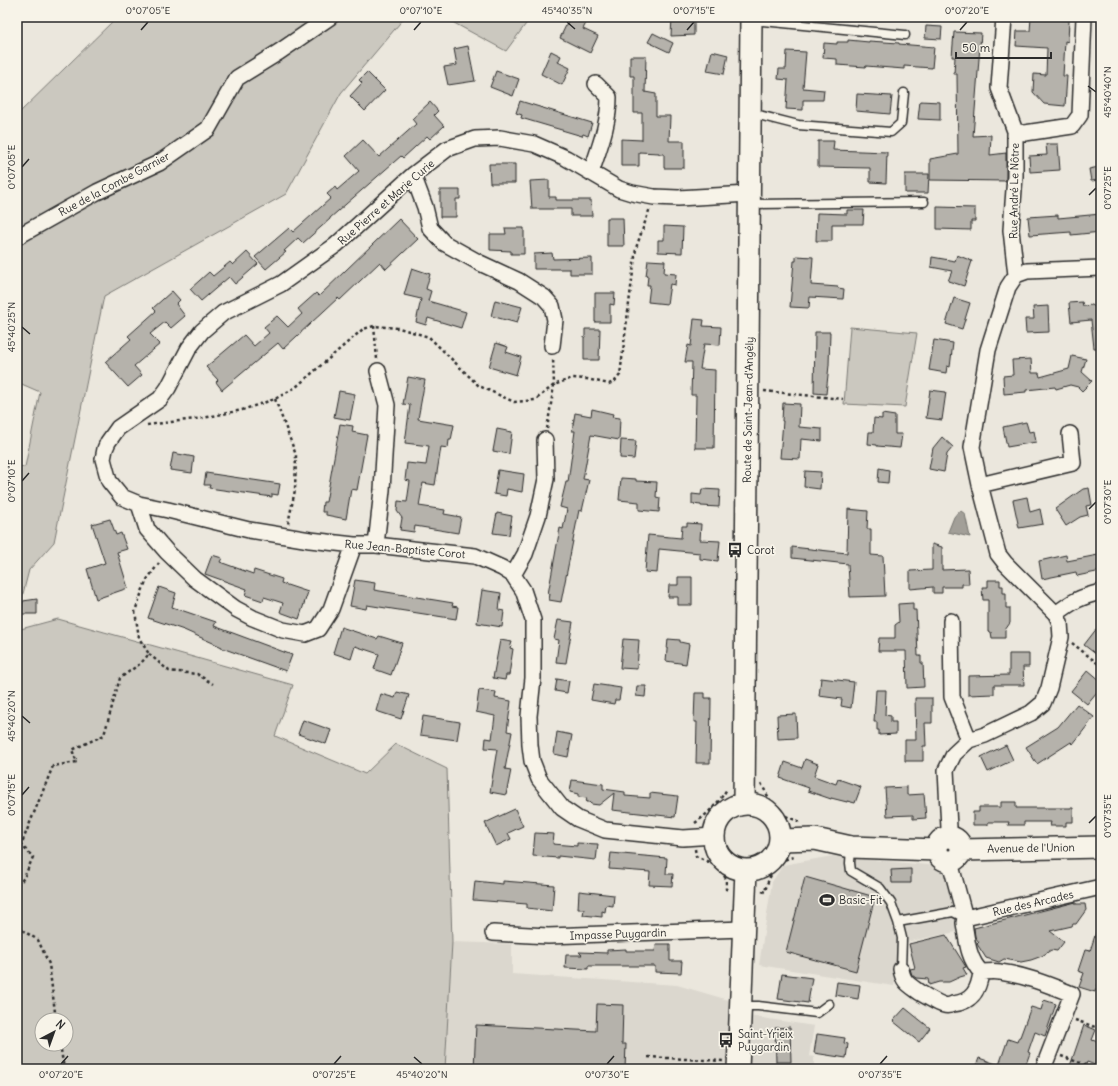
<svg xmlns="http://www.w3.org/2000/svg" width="1118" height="1086" viewBox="0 0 1118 1086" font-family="Delius,sans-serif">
<rect width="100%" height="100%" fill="#ebe7dd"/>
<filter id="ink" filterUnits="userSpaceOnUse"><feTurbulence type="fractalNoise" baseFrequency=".025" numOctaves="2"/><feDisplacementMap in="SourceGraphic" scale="8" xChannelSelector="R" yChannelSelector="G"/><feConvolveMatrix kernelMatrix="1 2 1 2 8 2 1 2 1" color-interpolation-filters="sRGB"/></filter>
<g filter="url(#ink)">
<path fill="#dbd7ce" d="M832 856 959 868 971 929 906 942 894 986 759 965 772 882 783 865Z
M452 942 512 944V974L677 985 732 1001 730 1014 756 1017 814 1026 809 1056 814 1057V1069H445Z"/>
<path fill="#cbc8bf" stroke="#7b7a75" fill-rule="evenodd" d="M117 17H405L341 93 286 194 104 296 54 542 29 570 17 617V466L25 467 40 392 17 382V115Z
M443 17H531L506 51Z
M850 327 917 333 905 407 844 404Z
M58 619 293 685 275 736 365 774 396 744 447 769 452 942 445 1069H17V630ZM42 1020H66V1044H42Z"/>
<path fill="#a29f98" stroke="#72716c" d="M961 511 965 514 970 537 948 532 954 517 958 512Z"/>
<path fill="#b5b2ab" stroke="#2b2b2b" d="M570 17H573L586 23 583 29 598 36 590 53 560 38Z
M672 17H694V35L671 36Z
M1031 18 1069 20 1068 42 1065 41 1063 76H1067L1065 106 1044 104 1033 92 1034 74 1046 75 1047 48 1016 46 1017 31H1030Z
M926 26 942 27 941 39 925 38Z
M954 32 981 33 973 136 991 135 990 155 1006 153V181L930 180V159L958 154 957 74H954L955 57H952Z
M653 33 673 43 669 52 648 42Z
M848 40 869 42V41L899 43V44L934 47 932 68 904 66V69L866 66V67L837 65V59L823 58 824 43 837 44V42H848Z
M468 46 475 81 448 85 444 67 457 65 454 49Z
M551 51 561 56 558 62 570 68 562 85 541 74Z
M712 51 728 55 724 74 707 71Z
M787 51 806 52 803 88 824 90 823 100H803V110L786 109 788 80 778 79 779 69H786Z
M630 56H646L645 92 656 94V116H670L669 141H684V168H664V154H659V153L639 152V166H621V139L642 140V113H634V76H630Z
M496 71 519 79 513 96 490 87Z
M367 72 385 90 365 111 350 96 362 83 359 80Z
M857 94 892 96 890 114 856 111Z
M520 101 592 123 588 136 583 134 582 136 521 118 522 115 516 113Z
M920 101 940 102V120L918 119Z
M430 102 438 111 434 115 444 126 430 139 427 136 403 158 401 156 330 218V219L303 243 298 238 284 251 286 252 266 269 255 257 289 228 293 232 331 198 327 194 335 187 337 190 359 171 346 156 363 140 379 157 416 124 412 119Z
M818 141H834L833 150 887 152 886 183 870 182V168L818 167Z
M1046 144H1058L1060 170 1030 172 1029 156 1047 155Z
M489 164H515V183H490Z
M1099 167 1101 180 1091 181 1089 169Z
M905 174H929L928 193H905Z
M549 180V197H556V200H591L592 216H571V209H532L530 181Z
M440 190H460V199H456V217H440Z
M937 207 975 208V221H971V230L937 229Z
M847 210H864L863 224H832V241H816L817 213 847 214Z
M1101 214V232L1071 235V232L1030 235 1028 217 1058 215V218Z
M607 218H623L624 246H607Z
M399 219 418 239 386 269 380 262 340 300 338 298 283 349 278 343 222 390 216 382 218 380 206 367 244 335 254 346 269 333 264 327 277 316 288 327 302 314 298 309 316 293 319 296Z
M664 226 683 227 682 253 658 252V240H664Z
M505 228H524V254H511V251L490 250V234H506Z
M247 252 258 264 235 284 229 277 201 301 190 289 209 272 213 276 230 262 233 265Z
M552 253 553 259 592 258V274H570V269H534V254Z
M957 255 972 261 964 286 948 281 952 271 931 267 932 257 955 261Z
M796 256 813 257 811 285 838 287V288L844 289 843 299 810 297 809 308 790 307 794 261H796Z
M648 260 665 261 664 273 676 274 675 285 670 284 667 304 648 302 650 285H647L648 276H646Z
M412 268 430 274 426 289 431 291 428 301 466 312 461 328 428 318 426 325 416 322 421 299 404 295Z
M172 291 180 300 176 304 185 316 171 328 165 322 150 334 160 344 134 366 142 375 128 387 105 362 131 339 128 336 156 311 153 308Z
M595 293H615L614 305 610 304V322H595Z
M954 298 970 303 962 329 946 324Z
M495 300 522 307 517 323 491 316Z
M1082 302 1083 306 1092 305 1095 307H1101V348H1094L1091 320 1071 322 1069 303Z
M1048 306 1049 332 1026 333 1025 319H1034L1033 307Z
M694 319 704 320 703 326 721 327 720 345 704 344 700 369 715 370 714 448H695L696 395H691L692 362H685L688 345 691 346Z
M585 329H600L599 360H584V337H585Z
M815 332H830L829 365 826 394 814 393Z
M934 340 953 343 950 367 947 366 946 373 929 370Z
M496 343 508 347 506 352 521 357 516 375 489 367Z
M1072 356 1086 359 1082 372 1092 381 1082 391 1078 387 1070 385 1056 389 1055 387 1026 390V392L1004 394 1003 376 1013 375 1012 360 1031 359 1032 373H1039L1040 377 1069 369Z
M408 377 425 380 418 419 454 425 451 440H449L448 448 441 447 435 485 423 483 419 506 445 510 444 514 461 517 458 533 415 526 414 532 400 530 402 518 397 511 398 501 407 502 410 481 405 480 407 463 426 465 429 446 405 443 410 405 403 404Z
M930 390 946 392 942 420 926 418Z
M339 391 355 394 350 420 334 417Z
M783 403 800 404 799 427 822 429V441L801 439 800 459 780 458 783 421H782Z
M592 409 613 414 612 417 620 418 619 440 591 435 583 479 589 480 582 511 579 510 561 602 549 600 550 594H548L560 528 563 529 567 509 560 507 566 482H568L575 431H572L575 413 591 416Z
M882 414 895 416V434H902L900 448 877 446V445L868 444 869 432H873L874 418 882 419Z
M1026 422 1029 432 1034 431 1036 442 1007 447 1003 427Z
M340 424 353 426 352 432 367 435 357 490 351 489 346 519 326 515V512H322L323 502H326Z
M497 429 512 432 509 454 493 451Z
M942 437 953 447 947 454 944 472 929 469 933 448Z
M621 440 636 441 634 459 620 458Z
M173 453 194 457 192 473 170 470Z
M879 468 889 470 888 483 878 482Z
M498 470 524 474 522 492 507 489 506 496 494 494Z
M805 471 821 472 820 489 804 487Z
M206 473 280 484 278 495 272 494V497L209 488 210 485H204Z
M621 478 636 479V481L657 482 656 497 660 498 659 512 639 510V502L619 500Z
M1089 488 1092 505 1086 506 1088 515 1080 517 1066 526 1055 509 1083 489Z
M702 489 720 490 719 507 701 506V505L692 504V494L701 495Z
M1027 497 1030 512 1040 509 1043 524 1019 528 1013 500Z
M848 509 868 511 867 529H871V555L883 556 885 596 850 597 848 564 792 558V547L847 553Z
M497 513 512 516 509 535 493 533Z
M110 519 116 535 121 533 127 549 117 552 128 588 96 599 87 569 105 563 92 524Z
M687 523 701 524 700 540 720 541 718 561 700 559V553L659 549 657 573 645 572 648 535 681 538 682 526H687Z
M932 544 942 547V570L968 569 969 584H962V587H942V593H933V587L910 589V571L932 570Z
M212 555 222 558 220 562 253 574 254 570 282 579 281 583 308 592 299 619 280 612 283 603 264 597 263 601 245 595 247 589 205 574Z
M1066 555 1067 561 1098 555 1101 571 1077 576 1076 572 1042 579 1039 561Z
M678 577H692V605H678V597H668L669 585H678Z
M355 580 375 583 374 590 453 603 452 606 458 607 456 619 367 605 366 609 350 606Z
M988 580H1000V586H1003V593H1006V608H1010V623L1005 630V638H992L991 632H988V600H983L982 587H988Z
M159 587 176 593 172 607 216 622 214 626 292 655 286 671 222 648V647L184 630 148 618Z
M482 590 501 593 499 610 504 611 502 627 477 623Z
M37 599V614H21L23 601Z
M913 603V610H916L918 656H921V663H923L924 687 907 688 906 651H878L879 638H895V625L899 622 898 604Z
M558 620 573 622 566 663 556 662 559 640 554 639Z
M1101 623V649L1097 655 1084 645Z
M341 627 377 639 379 636 402 643 391 675 374 669 379 654 355 646 351 659 333 653Z
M623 639 639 640 637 669 620 668Z
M668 639 680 640V642L689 644 686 664 666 661Z
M500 640 512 642 510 648 513 649 509 675H506L505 680 493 678Z
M1009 654H1029V667H1023L1024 685H994V694L968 695V676L1009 675Z
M1088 670 1101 681V687L1087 704 1071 691Z
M821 678 854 682 851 708 841 706 842 699 819 696Z
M557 679 569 681 567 693 555 691Z
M594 684 621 688 619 700H615L614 704 591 700Z
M637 686H646L645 697 636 696Z
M479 690 496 692 495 698 511 701 507 731 512 732 505 769 511 770 506 795 490 792 497 749 485 748 486 738 492 739 495 716 476 712Z
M876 690H886L885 715 891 716V722H896V734L879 735V730H877V722H874Z
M397 692 409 695 401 719 376 711 381 694 395 698Z
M695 693H705V698H711L710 763H696L697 722H694Z
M915 698H932V723H925L926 746H923V761H905V740H916Z
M1077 704 1094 717 1073 744 1071 742 1037 764 1026 747 1058 727Z
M796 714 797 738 778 739 777 715Z
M423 716 460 722 457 740 420 735Z
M303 720 331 730 326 744 298 734Z
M557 732 572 735 568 757 554 754Z
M1006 745 1013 760 988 772 981 757Z
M805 759 818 764 814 776 836 784 838 779 861 787 855 803 847 801V802L831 798V799L808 791 809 788 780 778 785 762 802 768Z
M572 780 603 784V789L625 792V796L650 798V793L678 796 675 817 612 810 614 793 599 805 591 804 589 802H586L587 798 578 797V794L570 792Z
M907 787V795L924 794 926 818 913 819V815L887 816 885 788Z
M1001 802H1016V808H1073V822H1066V826H1050L1051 822H1024V825H1008L1009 822H988V825H973V812H979V807H1001Z
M515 809 523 826 508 833 511 839 496 846 485 823Z
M535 833 554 834 553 844 577 846V843L598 844 596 860 558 856V858L533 856Z
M611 853 667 858 666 874H673L672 886 649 885 650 872 609 869Z
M911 869V883H892L891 870Z
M805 877 875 897 856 971 786 952Z
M475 881 503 884V881L554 885 552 911 527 908V904L473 900Z
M579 891 614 895 613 906 606 905 605 912 602 911V917L583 915 584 909H578Z
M1076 902V904H1085L1086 910 1076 924H1073L1072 926 1050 931 1064 942 1057 951 1051 950 1042 956 1031 960 1021 962 1004 959 999 962 986 958 977 944 979 942 975 937 974 928Z
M1099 923H1101V970L1098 980 1099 981 1095 992 1079 987 1084 973 1078 971 1085 950 1090 951Z
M946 935 966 967 963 968 967 975 960 977 949 982H939L929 985 928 979 916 978 912 975 910 969 915 968 909 944Z
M656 944H670V961H682L681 973 655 972V966H588V969L565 968 566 955H582L579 952 607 953V950L626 949V951H655Z
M782 974 812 978 808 1003 778 999Z
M837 982 860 985 858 999 835 995Z
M1044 1000 1056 1004 1045 1036 1035 1032 1028 1052 1030 1053 1026 1064 1024 1063 1021 1069H975L979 1058 999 1065 1008 1039 1017 1042 1019 1037H1020L1031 1007 1041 1010Z
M597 1004 623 1005 622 1044H626L625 1069H474L476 1025 596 1031Z
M905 1008 930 1028 919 1042 893 1021Z
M1084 1025 1096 1030 1092 1040 1101 1043 1095 1065 1087 1062 1084 1069H1069Z
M790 1027 791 1062H776L775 1028Z
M817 1034 845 1038 844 1043 848 1044 846 1058 814 1053Z"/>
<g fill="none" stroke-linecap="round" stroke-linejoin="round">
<g stroke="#2b2b2b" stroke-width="11">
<path id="lane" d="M752 20 905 35
M751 113 798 125 891 132 901 123 904 93
M750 204 924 202
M851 848 850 863 851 871 880 888 891 903 898 922 902 938 901 969
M898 922 953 912 965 918
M741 1006H758L817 1013 829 1004"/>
</g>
<g stroke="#2b2b2b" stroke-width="18">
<path id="street" d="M1004 17 999 88 1015 131V176L1011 230 1016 275
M1015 131 1025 133 1072 126 1080 115 1084 17
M591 173C599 148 609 124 609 97L596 84
M413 175 425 207 430 228 444 243 480 263 519 281 544 297 552 306 555 320 552 346
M17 237 97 192 159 163 208 129 237 78 279 52 330 17
M980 485 1073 463 1070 434
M139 504 147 529 167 552 195 579 236 609 253 618 283 630 305 634 318 629 331 609 354 545
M376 545 382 490 387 405 378 371
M513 575 525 554 538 516 546 479 545 440
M1056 614 1005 563 998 554 980 485 972 447 988 350 1008 287 1016 275 1027 271 1101 268
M951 621 952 697 969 740
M714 836 683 838 605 830 578 819 562 808 539 779 532 761 530 745 529 716 533 678V620L523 590 513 575 502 568 475 556 376 545H354L310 540 249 530 168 510 139 504 122 497 109 481 103 459 105 449 108 442 118 428 160 399 168 388 189 348 202 331 223 313 281 284 336 245 413 175 447 149 475 139 500 138 534 144 566 158 619 189 632 193 654 197 678 198 749 194
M948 837 949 828 946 770 954 754 969 740 985 735 1031 713 1043 703 1049 688 1061 637 1060 623 1056 614C1073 601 1080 597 1101 592
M965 918 1101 887
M493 933 548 936 743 929
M901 969C903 982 908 984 919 992 924 995 939 1004 944 1005 947 1006 951 1005 953 1004 973 1002 979 989 981 972 968 959 967 940 964 923L965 918 950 862
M981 972C987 972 994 971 1000 972 1025 975 1049 985 1072 994L1043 1069"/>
</g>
<g stroke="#2b2b2b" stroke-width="24">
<path id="secondary" d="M714 837a33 33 0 1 1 66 0a33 33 0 1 1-66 0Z
M744 804 751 17
M937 849a12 12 0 1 1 24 0a12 12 0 1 1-24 0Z
M780 840 815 839 851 847 937 850
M961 850 1101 847
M738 1069 746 870"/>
</g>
<path stroke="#2b2b2b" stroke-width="2.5" stroke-dasharray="3 3" stroke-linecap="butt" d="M374 326 377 359
M764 391 843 399
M275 399 296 455 295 490 288 524
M147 425 203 418 242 410 275 399 296 387 363 329 374 326 399 328 429 337 479 386 514 402 535 400 554 385 572 378 587 379 609 384 615 381 620 375 636 248 650 208
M547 429 554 385 553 358
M1072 643 1101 666
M149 654 169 671 197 674 213 684
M761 783C773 806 776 815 802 822
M695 823C708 814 719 802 727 789
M695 849 696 856C707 861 722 867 726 880 726 882 726 887 726 889L729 890
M17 885 24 878 33 857 21 845 53 766 77 762 72 750 104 735 120 678 141 663 149 654 139 638 135 611 146 581 159 563
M762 891 765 892C767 881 773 869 782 862 785 859 790 858 794 857
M17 927 38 940 49 964 56 1020
M1075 1020 1101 1029
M60 1044 64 1069
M1061 1056 1097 1069
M648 1057 723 1061"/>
<use href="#lane" stroke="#f7f3e8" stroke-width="8"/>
<use href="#street" stroke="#f7f3e8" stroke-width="15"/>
<use href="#secondary" stroke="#f7f3e8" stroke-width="21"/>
</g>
</g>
<path fill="none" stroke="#2b2b2b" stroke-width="1.5" d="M567 22 575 29M141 30 148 22M414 30 421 22M687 30 694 22M960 30 967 22M1088 86 1096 92M22 167 29 159M1089 195 1096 188M22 327 30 334M22 481 29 473M1089 509 1096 502M22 716 30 723M22 795 29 787M1089 823 1096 816M414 1057 422 1064M61 1064 68 1056M334 1064 341 1056M607 1064 614 1056M880 1064 887 1056"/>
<defs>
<g id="bus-bare" transform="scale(1.2)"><path d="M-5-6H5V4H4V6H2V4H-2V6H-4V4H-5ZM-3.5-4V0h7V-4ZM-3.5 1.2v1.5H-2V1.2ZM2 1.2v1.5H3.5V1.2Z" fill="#2b2b2b" stroke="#f7f3e8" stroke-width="2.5" paint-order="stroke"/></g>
<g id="stadium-bare" transform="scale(1.2)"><path d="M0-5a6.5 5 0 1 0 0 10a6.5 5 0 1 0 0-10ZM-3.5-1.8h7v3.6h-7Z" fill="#2b2b2b" stroke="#f7f3e8" stroke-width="2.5" paint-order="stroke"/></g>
</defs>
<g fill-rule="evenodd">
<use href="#bus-bare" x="735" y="550"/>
<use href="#stadium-bare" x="827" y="900"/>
<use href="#bus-bare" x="726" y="1040"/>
</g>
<g text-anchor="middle" stroke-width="3.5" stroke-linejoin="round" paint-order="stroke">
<g font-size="11" fill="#2b2b2b" stroke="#f7f3e8">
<text transform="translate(114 184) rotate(-28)" y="4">Rue de la Combe Garnier</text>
<text transform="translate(1014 191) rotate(-89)" y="4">Rue André Le Nôtre</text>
<text transform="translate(386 202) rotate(-41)" y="4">Rue Pierre et Marie Curie</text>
<text transform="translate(748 410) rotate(-89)" y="4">Route de Saint-Jean-d'Angély</text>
<text transform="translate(405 549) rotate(5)" y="4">Rue Jean-Baptiste Corot</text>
<text transform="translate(1031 848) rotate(-1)" y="4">Avenue de l'Union</text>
<text transform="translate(1033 903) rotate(-13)" y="4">Rue des Arcades</text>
<text transform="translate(618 934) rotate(-2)" y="4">Impasse Puygardin</text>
</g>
<g font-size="11" fill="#2b2b2b" stroke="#f7f3e8" text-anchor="start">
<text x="747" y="554">Corot</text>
<text x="839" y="904">Basic-Fit</text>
<text x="738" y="1038">Saint-Yrieix<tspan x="738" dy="13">Puygardin</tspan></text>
</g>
</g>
<rect width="1118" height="1086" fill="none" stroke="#f7f3e8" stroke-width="44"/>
<g transform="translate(54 1032) rotate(41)"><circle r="19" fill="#f7f3e8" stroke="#a5a39c"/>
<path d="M0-3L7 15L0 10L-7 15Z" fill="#2b2b2b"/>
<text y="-6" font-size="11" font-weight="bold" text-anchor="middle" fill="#2b2b2b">N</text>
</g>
<path d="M956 52v6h95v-6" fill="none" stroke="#2b2b2b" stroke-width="2"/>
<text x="962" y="52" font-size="12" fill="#2b2b2b" stroke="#f7f3e8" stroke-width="3" paint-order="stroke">50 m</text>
<rect x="22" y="22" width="1074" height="1042" fill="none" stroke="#2b2b2b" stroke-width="1.5"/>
<g font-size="10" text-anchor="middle" fill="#2b2b2b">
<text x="148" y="14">0°07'05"E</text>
<text x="421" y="14">0°07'10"E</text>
<text x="567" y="14">45°40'35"N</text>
<text x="694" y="14">0°07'15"E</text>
<text x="967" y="14">0°07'20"E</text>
<text transform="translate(1107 92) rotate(-90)" y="4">45°40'40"N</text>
<text transform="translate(11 167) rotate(-90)" y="4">0°07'05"E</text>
<text transform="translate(1107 188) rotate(-90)" y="4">0°07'25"E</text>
<text transform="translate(11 327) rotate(-90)" y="4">45°40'25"N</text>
<text transform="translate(11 481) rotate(-90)" y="4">0°07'10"E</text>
<text transform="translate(1107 502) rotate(-90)" y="4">0°07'30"E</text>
<text transform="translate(11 716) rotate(-90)" y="4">45°40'20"N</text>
<text transform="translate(11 795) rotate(-90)" y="4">0°07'15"E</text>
<text transform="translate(1107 816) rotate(-90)" y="4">0°07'35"E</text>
<text x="61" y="1078">0°07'20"E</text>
<text x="334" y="1078">0°07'25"E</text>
<text x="422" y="1078">45°40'20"N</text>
<text x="607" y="1078">0°07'30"E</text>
<text x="880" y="1078">0°07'35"E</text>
</g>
</svg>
